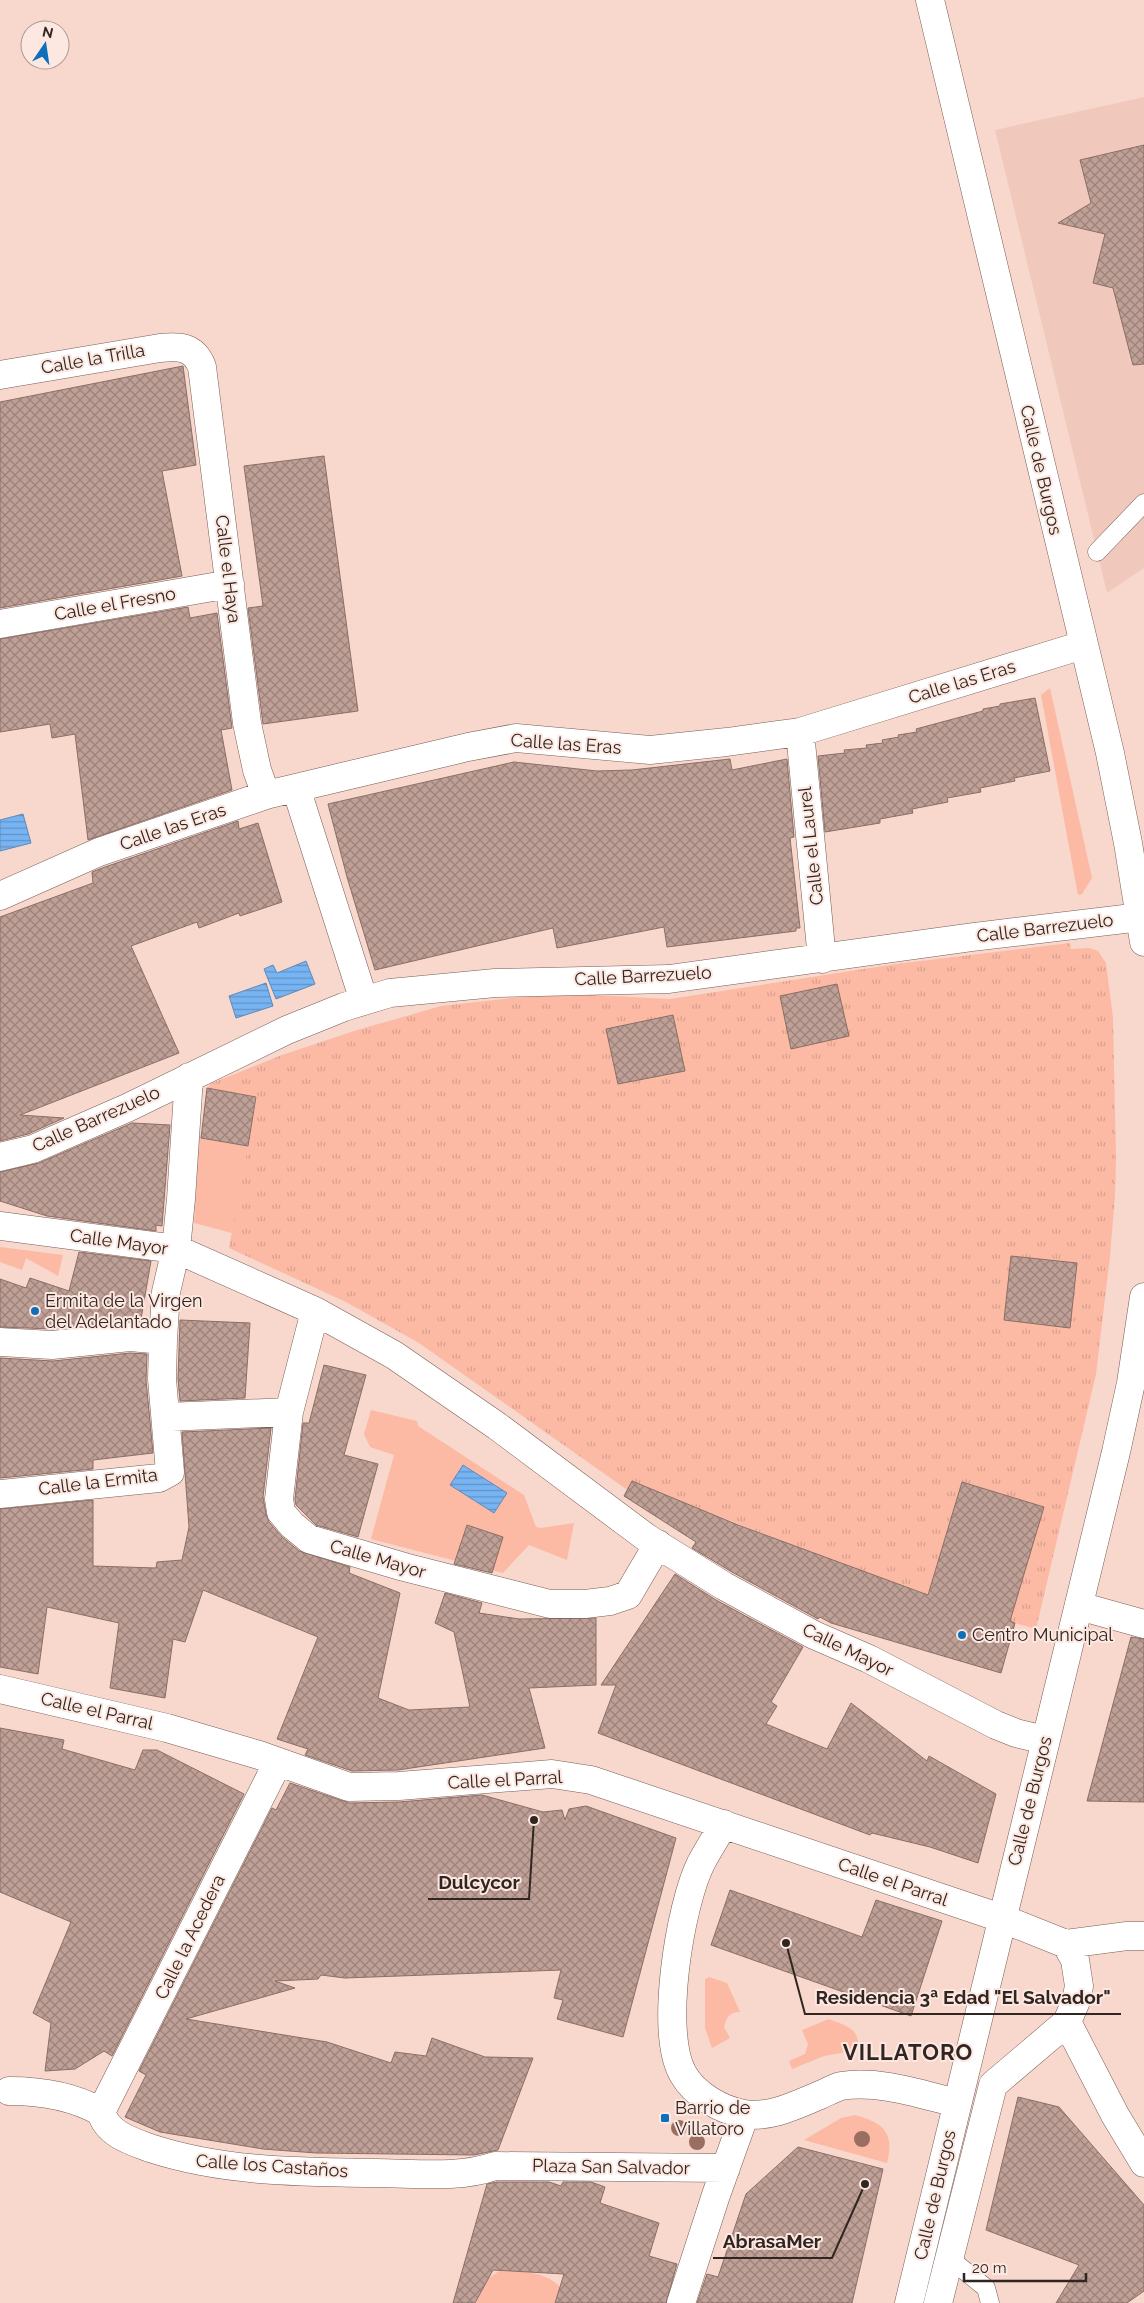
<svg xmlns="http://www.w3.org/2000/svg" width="1144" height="2303" viewBox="0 0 1144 2303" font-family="Raleway,sans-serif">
<defs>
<pattern id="grass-tufts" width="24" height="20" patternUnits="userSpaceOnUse" patternTransform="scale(1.25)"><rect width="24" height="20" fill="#fcb9a4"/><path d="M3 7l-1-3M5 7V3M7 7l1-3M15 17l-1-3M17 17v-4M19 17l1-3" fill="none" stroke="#d89f8d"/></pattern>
<pattern id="water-rules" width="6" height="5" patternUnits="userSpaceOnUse" patternTransform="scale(1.25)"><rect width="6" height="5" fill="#77b4f3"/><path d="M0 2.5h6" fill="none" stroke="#6292c4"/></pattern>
<pattern id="building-cross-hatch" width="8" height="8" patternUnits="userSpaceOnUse" patternTransform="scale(1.25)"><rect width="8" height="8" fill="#bfa096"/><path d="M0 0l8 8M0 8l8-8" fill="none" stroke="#9c827a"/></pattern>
</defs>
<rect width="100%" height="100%" fill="#f8d7cd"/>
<path fill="#f1c9bc" d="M1144 97V568L1107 593 995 130Z"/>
<path fill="url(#grass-tufts)" d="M1070 943 1071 949 1090 948 1098 951 1106 963 1113 1018 1116 1158 1115 1196 1110 1256 1096 1374 1036 1629 924 1597 925 1593 848 1567 687 1504 675 1530 677 1525 419 1343 346 1302 229 1248 257 1097 208 1088 210 1084 282 1055 354 1031 441 1006 555 993 670 999 896 964Z"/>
<path fill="#fcb9a4" d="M1050 688 1092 878 1082 894 1078 895 1041 695Z
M199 1137 248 1146 232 1233 194 1223Z
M0 1247 63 1255 58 1276 26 1258 22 1270 0 1262Z
M371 1410 417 1421 418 1426 524 1495 536 1527 541 1528 574 1523 567 1560 529 1545 503 1573 371 1539 394 1455 370 1447 364 1434Z
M709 1977 727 1983 740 2012C729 2012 727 2017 724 2027L730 2038 712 2048 705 2028V1979Z
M829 2019C842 2025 857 2026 858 2043L852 2051 824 2056 792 2069 789 2061 805 2054 808 2044 802 2030Z
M855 2115C883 2123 895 2132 887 2163L804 2140 841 2118Z
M499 2271C522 2272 543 2270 560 2287L555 2303H476L488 2279Z"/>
<path fill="url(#water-rules)" stroke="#6289b4" d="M23 814 31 843 0 851V820Z
M306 961 315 984 276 999 264 969 273 965 277 973Z
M266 983 273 1006 236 1018 229 996Z
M463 1465 507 1493 494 1513 450 1485Z"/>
<path fill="url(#building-cross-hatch)" stroke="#8b6e65" d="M1144 145V364L1133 365 1113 288 1093 283 1105 234 1058 223 1091 203 1080 160Z
M183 366 196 465 162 471 182 576 0 608V402Z
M324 456 358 711 263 724 248 608 263 606 244 466Z
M188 607 190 618 217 613 232 728 221 730 232 790 88 840 75 734 52 738 50 724 0 732V639Z
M1035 698 1050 771 1014 778 1015 781 980 788 981 792 947 798 948 802 912 809 913 813 880 819V823L825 832 818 756 845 753 844 750 867 748 866 745 883 743 882 740 899 737 898 735 917 732 916 729 983 711V709L1000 706V704Z
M730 759 732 770 787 759 794 837 790 838 800 928H796V931L667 947 664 927 557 948 553 928 375 970 347 877 328 804 514 762 597 771 632 770Z
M238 821 239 829 258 823 282 902 240 916 239 913 199 928 197 922 131 946 179 1053 20 1115 64 1118 28 1134 0 1141V917L93 883 92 872 105 867Z
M837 984 849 1036 791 1049 780 996Z
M673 1015 685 1071 618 1084 606 1029Z
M207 1088 256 1097 248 1146 201 1138Z
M132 1123 170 1125 162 1226 156 1225V1231L47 1216 0 1201V1172L39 1163Z
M79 1252 151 1261 141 1319H149L148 1323 129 1321 52 1329 0 1327V1279L26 1288 30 1278 69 1291Z
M1011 1256 1077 1263 1070 1328 1004 1320Z
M180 1320 250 1323 245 1398 180 1401 178 1379Z
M130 1353 147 1354 146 1380 153 1453 93 1460V1469L0 1478V1358L53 1361Z
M324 1365 366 1375 344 1455 378 1464 358 1537 316 1525 296 1505 295 1499 303 1423H309Z
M271 1428 263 1497 266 1514 269 1522 282 1537 299 1551 350 1567 349 1573 400 1593 378 1698 409 1710 470 1707 454 1632 435 1623 445 1593 482 1603 479 1613 519 1619 596 1618V1685L529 1688 545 1748 398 1770 352 1771 305 1755 308 1749 277 1739 318 1637 203 1590 185 1642 173 1639 165 1698 110 1688 119 1623 47 1607 38 1674 0 1667V1509L93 1500V1566L156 1568 157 1562 182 1560 189 1527 182 1432Z
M632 1481 738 1525 928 1595 962 1482 1044 1507 1010 1621 1015 1623 1001 1673 831 1623 820 1617 818 1619 732 1572 692 1548 696 1542 624 1496Z
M467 1525 503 1537 492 1573 454 1564Z
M675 1574 716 1600 803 1647 771 1702 777 1706 766 1724 827 1749 851 1703 927 1761 929 1756 996 1794 978 1863 930 1847 872 1833 870 1835 598 1733 616 1685H601Z
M1131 1637 1144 1639V1802L1087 1801Z
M0 1728 64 1740 62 1749 135 1770 143 1750H157L244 1794 112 2056 104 2051 75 2069 45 2071 51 2023 33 2013 71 1922 0 1892Z
M290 1783 349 1803 399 1802 482 1795 543 1812 562 1810 565 1820 569 1809 586 1806 676 1838 623 2037 557 2019 563 2000 554 1998 561 1970 345 1978 321 1975 318 1979 275 1981 295 1988 186 2019 327 2042 391 2063 395 2052 426 2056 432 2038 485 2057 533 2058 498 2150 474 2155 316 2153 263 2149 160 2132 125 2117 146 2075 139 2071 272 1808 276 1810Z
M730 1890 862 1937 876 1900 942 1921 911 2016 711 1945Z
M1018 2097 1059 2107 1144 2205V2291L1127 2303H1056L1079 2265 986 2230Z
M798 2147 883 2169 852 2303H697L707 2274 718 2277 746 2194Z
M497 2182H549L561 2186 563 2182H591L605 2187 600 2203 659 2223 649 2256 677 2264 666 2303H555L564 2274 493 2270 475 2303H453L487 2184Z"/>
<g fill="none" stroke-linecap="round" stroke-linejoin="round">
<g stroke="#785d54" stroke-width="19">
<path id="service" d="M1097 552 1144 503
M949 2258 986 2288 990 2303"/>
</g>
<g stroke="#785d54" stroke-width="29">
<path id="minor" d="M0 375 160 348C179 346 194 346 202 367L247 723 257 770 266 795
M0 624 230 584
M800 732 822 959
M296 788 364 1001
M0 896 99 852 266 795 468 747 516 738 650 750 727 742 800 732 1083 645
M0 1157 33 1149 127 1108 287 1030 344 1007 390 993 495 983 669 979 973 937 1141 917
M0 1226 176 1249 315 1311 394 1355 497 1426 647 1538 724 1586 814 1635 869 1659 996 1725 1016 1733 1045 1740
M315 1311 289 1412 279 1499 281 1512 292 1525 309 1539 404 1567 550 1604H585L610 1601 628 1595 658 1544
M0 1342 52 1345 130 1337 163 1340
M166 1417 289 1412
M0 1494 159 1478 170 1472 162 1379 163 1340 166 1292 176 1249 181 1199 189 1077
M1079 1606 1144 1624
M0 1689 167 1728 259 1755 349 1787 399 1786 552 1774 591 1780 1001 1918 1066 1944 1075 1960 1079 1986 1076 2001 1067 2022 993 2085 938 2303
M724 1824C716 1837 708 1850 701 1863 680 1905 659 2032 683 2074 695 2095 721 2110 744 2114 771 2118 796 2105 820 2095 827 2092 834 2088 841 2086 880 2080 919 2094 957 2103
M1066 1944 1127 1936H1144
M1067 2022 1115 2115 1144 2163
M9 2091C41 2091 73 2096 101 2112 107 2134 131 2141 150 2148 223 2172 299 2172 375 2173 414 2173 458 2179 495 2166L726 2168
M101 2112 278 1762
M681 2303 716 2195 745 2114"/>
</g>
<g stroke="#785d54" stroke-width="29">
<path id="tertiary" d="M930 0 1110 753 1128 843 1144 942
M909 2303 1116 1452 1131 1383 1144 1297"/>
</g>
<use href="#service" stroke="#fff" stroke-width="18"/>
<use href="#minor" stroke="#fff" stroke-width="28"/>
<use href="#tertiary" stroke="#fff" stroke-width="28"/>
</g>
<g fill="#9a6f61">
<circle cx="679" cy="2128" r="8"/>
<circle cx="862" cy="2139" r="8"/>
<circle cx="697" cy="2142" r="8"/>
</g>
<g fill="#106fbb" stroke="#fce8e1" stroke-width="2">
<circle cx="35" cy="1311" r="5"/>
<circle cx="962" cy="1635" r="5"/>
<rect x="660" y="2113" width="10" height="10" rx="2.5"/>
</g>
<g text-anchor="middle" stroke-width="4" stroke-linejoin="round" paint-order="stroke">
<g font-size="18" fill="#312521" stroke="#fce8e1">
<text transform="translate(93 359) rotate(-10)" y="6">Calle la Trilla</text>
<text transform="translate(1041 470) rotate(77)" y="6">Calle de Burgos</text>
<text transform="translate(228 569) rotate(83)" y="6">Calle el Haya</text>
<text transform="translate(115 604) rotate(-10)" y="6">Calle el Fresno</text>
<text transform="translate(962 682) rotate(-17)" y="6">Calle las Eras</text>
<text transform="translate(566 744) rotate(4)" y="6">Calle las Eras</text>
<text transform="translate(173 827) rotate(-19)" y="6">Calle las Eras</text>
<text transform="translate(811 846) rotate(-96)" y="6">Calle el Laurel</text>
<text transform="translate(1045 928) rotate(-7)" y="6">Calle Barrezuelo</text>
<text transform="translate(643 976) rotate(-3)" y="6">Calle Barrezuelo</text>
<text transform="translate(96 1119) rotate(-24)" y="6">Calle Barrezuelo</text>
<text transform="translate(119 1242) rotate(8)" y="6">Calle Mayor</text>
<text transform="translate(98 1482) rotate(-7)" y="6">Calle la Ermita</text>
<text transform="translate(378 1559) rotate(16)" y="6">Calle Mayor</text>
<text transform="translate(848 1650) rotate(26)" y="6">Calle Mayor</text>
<text transform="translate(97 1711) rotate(13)" y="6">Calle el Parral</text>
<text transform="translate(505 1780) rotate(-3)" y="6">Calle el Parral</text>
<text transform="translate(1030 1801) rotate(-76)" y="6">Calle de Burgos</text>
<text transform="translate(893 1882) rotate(19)" y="6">Calle el Parral</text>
<text transform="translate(190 1937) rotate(-64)" y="6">Calle la Acedera</text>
<text transform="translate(272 2166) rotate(4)" y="6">Calle los Castaños</text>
<text transform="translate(611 2167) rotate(1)" y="6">Plaza San Salvador</text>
<text transform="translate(935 2195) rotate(-77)" y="6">Calle de Burgos</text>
</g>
<g font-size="18" fill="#312521" stroke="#fce8e1" text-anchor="start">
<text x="45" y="1307">Ermita de la Virgen<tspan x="45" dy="21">del Adelantado</tspan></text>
<text x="972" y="1641">Centro Municipal</text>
<text x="675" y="2114">Barrio de<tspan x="675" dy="21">Villatoro</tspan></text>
</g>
<g font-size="22" font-weight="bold" letter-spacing="1" fill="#312521" stroke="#fce8e1">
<text x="908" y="2060">VILLATORO</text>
</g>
</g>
<path fill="none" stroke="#312521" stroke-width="2" d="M534 1820L529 1899H428M786 1943L805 2014H1121M865 2184L832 2258H713"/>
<g fill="#312521" stroke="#fce8e1" stroke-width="2">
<circle cx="534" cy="1820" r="5"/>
<circle cx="786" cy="1943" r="5"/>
<circle cx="865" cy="2184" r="5"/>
</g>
<g font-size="19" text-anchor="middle" font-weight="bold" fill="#312521" stroke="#fce8e1" stroke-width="4" stroke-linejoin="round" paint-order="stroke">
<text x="479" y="1889">Dulcycor</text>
<text x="963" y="2004">Residencia 3ª Edad "El Salvador"</text>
<text x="772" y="2248">AbrasaMer</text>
</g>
<g transform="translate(45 45) rotate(13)"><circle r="24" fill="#fce8e1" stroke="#ab9a94"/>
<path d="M0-4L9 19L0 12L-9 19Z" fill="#106fbb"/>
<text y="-8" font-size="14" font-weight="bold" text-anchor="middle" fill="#312521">N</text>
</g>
<path d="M964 2273v8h122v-8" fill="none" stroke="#312521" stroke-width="2.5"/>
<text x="972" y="2273" font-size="15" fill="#312521" stroke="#fce8e1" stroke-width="4" paint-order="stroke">20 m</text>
</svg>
